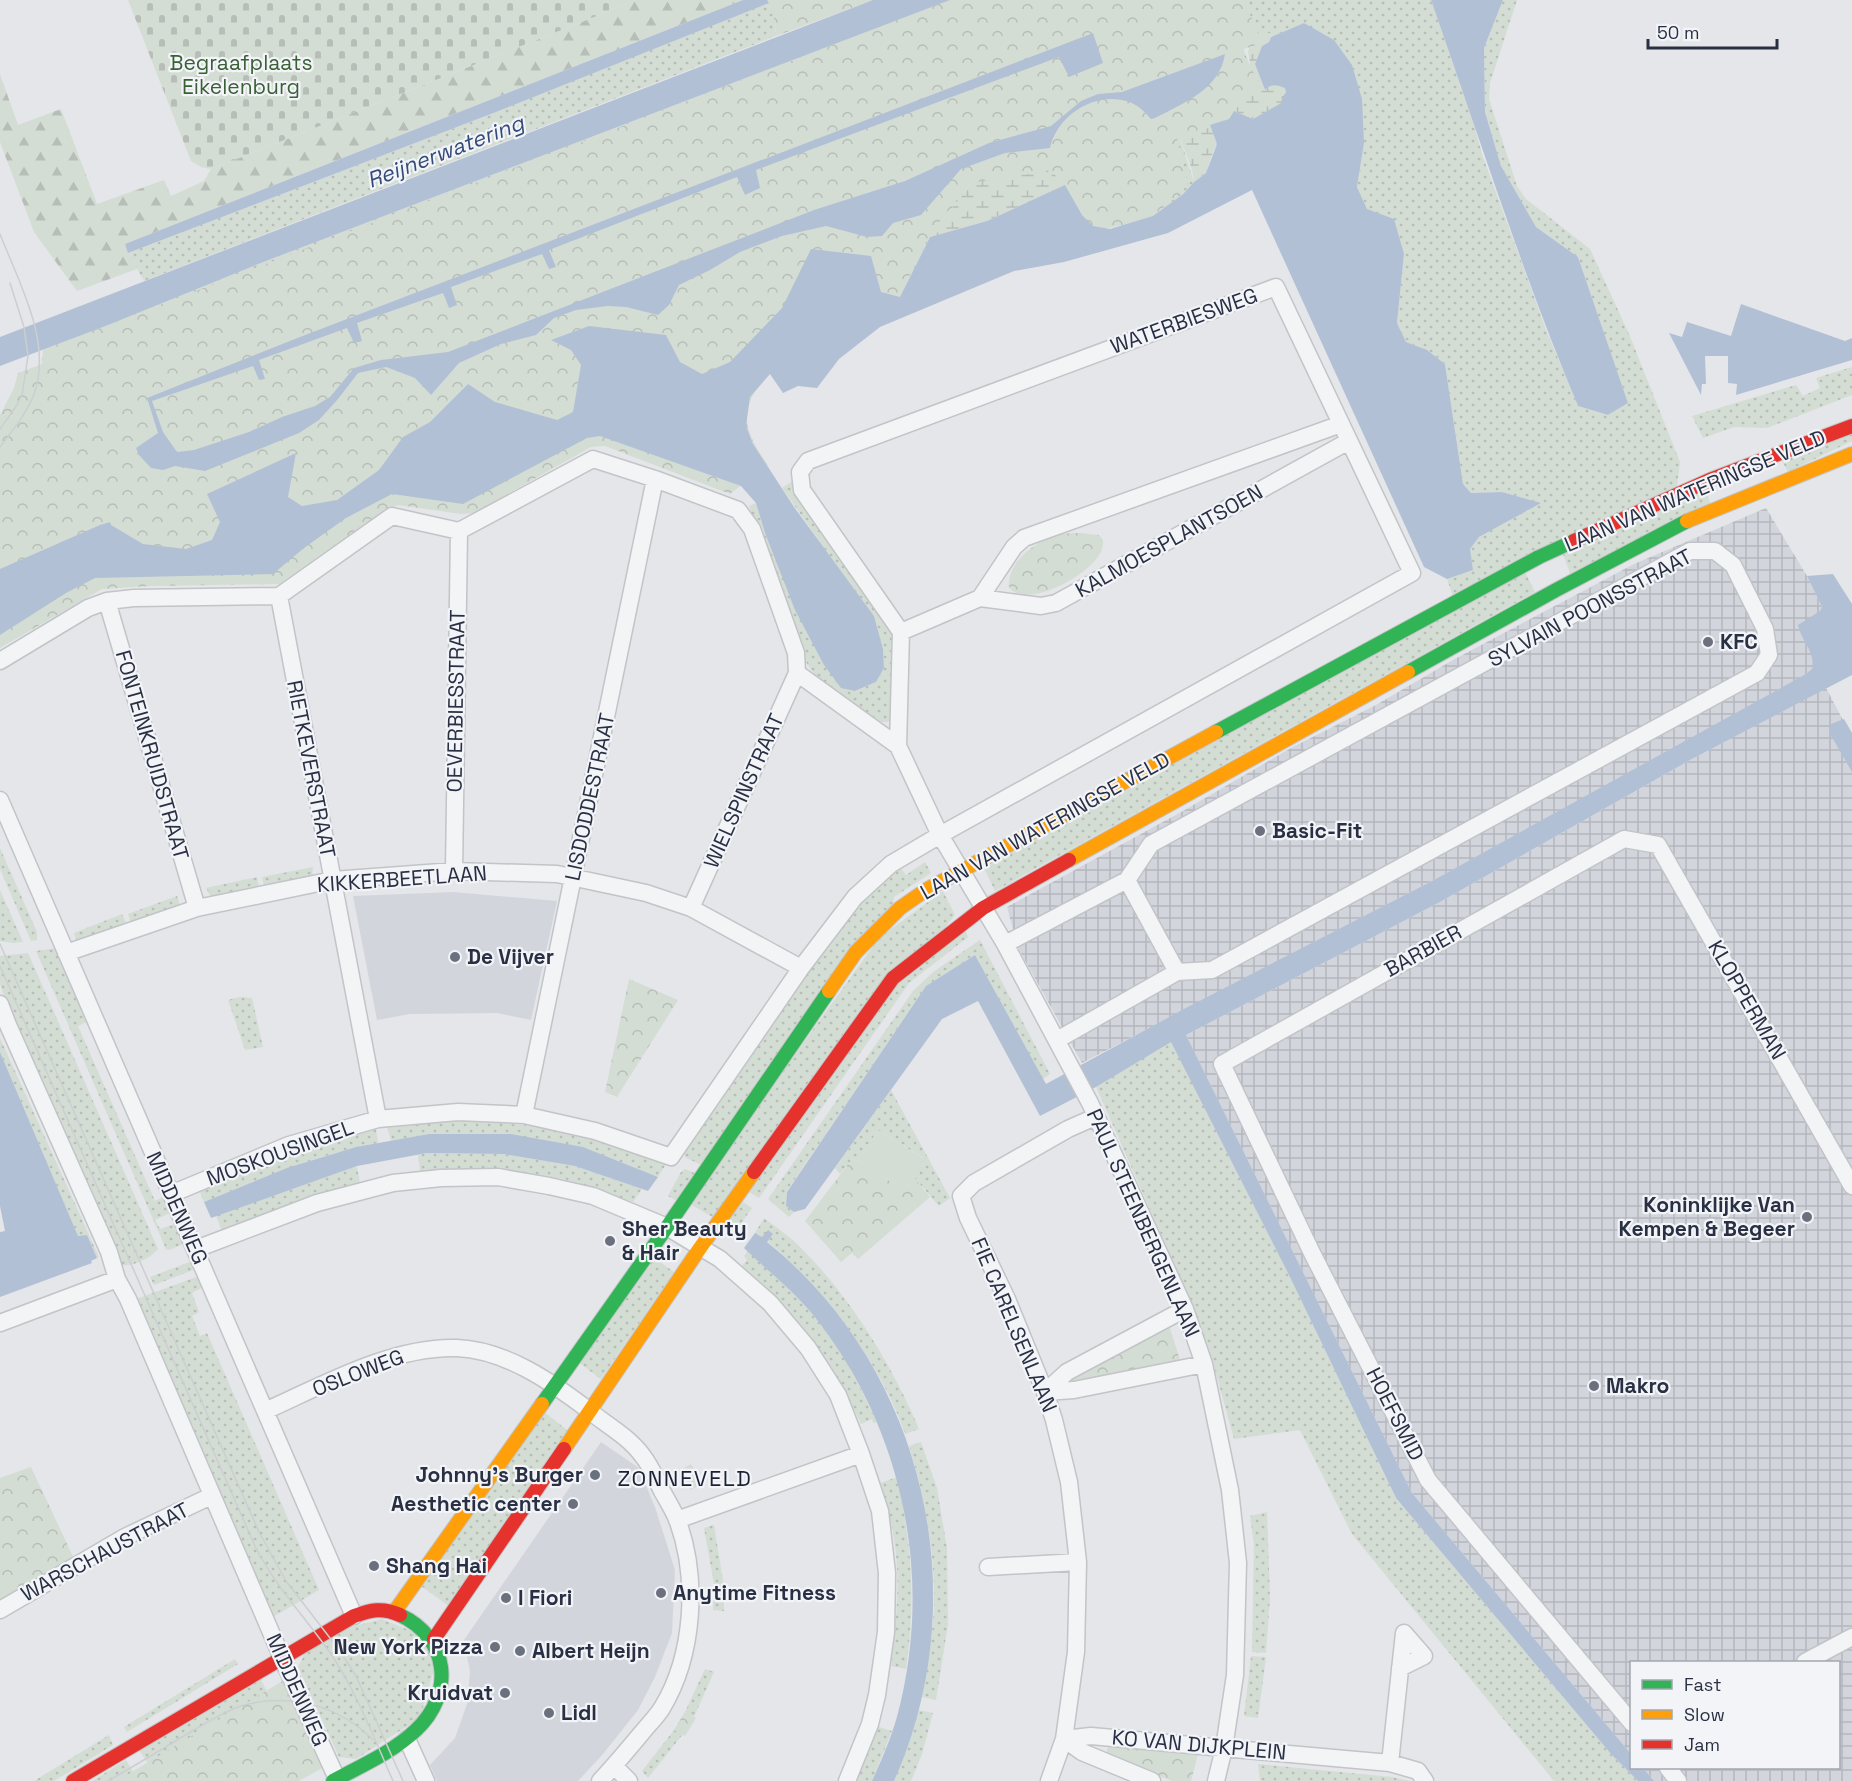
<svg xmlns="http://www.w3.org/2000/svg" width="1852" height="1781" viewBox="0 0 1852 1781" font-family="'Space Grotesk',sans-serif">
<defs>
<pattern id="industrial-grid" width="8" height="8" patternUnits="userSpaceOnUse" patternTransform="scale(1.5)"><rect width="8" height="8" fill="#d2d5dc"/><path d="M0 4h8M4 0v8" fill="none" stroke="#b4b7be"/></pattern>
<pattern id="grass-dots" width="8" height="8" patternUnits="userSpaceOnUse" patternTransform="scale(1.5)"><rect width="8" height="8" fill="#d4ddd4"/><path d="M2 2h.1M6 6h.1" fill="none" stroke="#b6beb7" stroke-width="1.8" stroke-linecap="round"/></pattern>
<pattern id="forest-firs" width="22" height="20" patternUnits="userSpaceOnUse" patternTransform="scale(1.5)"><rect width="22" height="20" fill="#d4ddd4"/><path d="M5 1l3.5 6h-7zM16 11l3.5 6h-7z" fill="#b6beb7"/></pattern>
<pattern id="wetland-marsh" width="20" height="14" patternUnits="userSpaceOnUse" patternTransform="scale(1.5)"><rect width="20" height="14" fill="#d4ddd4"/><path d="M1 5h8M5 5V1M11 12h8M15 12V8" fill="none" stroke="#b6beb7"/></pattern>
<pattern id="cemetery-stones" width="16" height="16" patternUnits="userSpaceOnUse" patternTransform="scale(1.5)"><rect width="16" height="16" fill="#d4ddd4"/><path d="M2 7V4a2 2 0 0 1 4 0v3zM10 15v-3a2 2 0 0 1 4 0v3z" fill="#b6beb7"/></pattern>
<pattern id="park-crowns" width="20" height="18" patternUnits="userSpaceOnUse" patternTransform="scale(1.5)"><rect width="20" height="18" fill="#d4ddd4"/><path d="M2 6a3 3 0 1 1 6 0M12 15a3 3 0 1 1 6 0" fill="none" stroke="#b6beb7"/></pattern>
</defs>
<rect width="100%" height="100%" fill="#e4e6e9"/>
<path fill="#d2d5dc" d="M453 892 557 901 531 1020 497 1013 410 1014 377 1020 353 896Z
M601 1442 639 1468 656 1510 675 1570 672 1633 655 1677 638 1710 603 1754 578 1781H437L430 1765 455 1738 467 1704 470 1672 464 1640Z"/>
<path fill="url(#industrial-grid)" d="M1766 508 1807 576 1846 656 1432 881 1082 1063 1018 948 1007 907 1183 811 1291 748 1376 705 1453 660 1634 564Z
M1826 688 1852 737V1781H1654L1643 1768H1838V1662H1632L1631 1754 1412 1493 1186 1035 1440 902 1692 759Z"/>
<path fill="url(#grass-dots)" d="M767 0H829L775 21 776 36 144 281 128 253 496 112 768 3Z
M950 0H1431L1472 116 1482 154 1547 332 1578 406 1608 415 1628 403 1578 257 1536 227 1501 166 1485 112 1484 48 1503 0H1517L1490 83 1489 99 1517 186 1526 199 1590 249 1629 334 1680 462 1677 487 1453 596 1447 579 1472 570 1470 549 1479 537 1540 503 1502 492 1471 493 1463 484 1445 364 1427 350 1406 342 1397 323 1404 254 1367 209 1357 187 1364 143 1304 23 1271 37 1272 34 1243 48 1251 68 1230 119 1179 135 1194 182C1169 210 1131 231 1093 226L972 182 930 237 900 297 37 488 43 350 266 261Z
M1852 367V395L1767 428 1734 427 1703 438 1692 416 1796 385 1803 396 1820 388 1816 378Z
M1852 433V441L1788 472 1780 457Z
M794 480 892 628 896 645 893 716 888 722H881L820 682 807 664 749 506 756 503 765 533 856 691 876 682 884 668 883 649 874 616 834 562 782 488Z
M1704 487 1712 507 1570 573 1562 552Z
M1524 570 1535 592 995 891 984 868Z
M0 848 37 932V940L31 941 0 869Z
M925 862 931 873 894 897 892 910 701 1165 685 1157 684 1151 844 921 872 891 901 868 906 875Z
M313 867 312 877 264 886 262 877Z
M257 877 259 887 211 897 206 888Z
M0 890 23 942 13 943 0 941Z
M943 891 955 915 714 1218 688 1203 879 938Z
M177 896 180 905 131 923 128 914Z
M122 914 126 923 77 942 74 933Z
M965 930 968 937 909 983 759 1198 749 1192 888 992Z
M980 940 1050 1074 1043 1079 975 955 926 986 787 1191 786 1206 794 1212 789 1217 768 1199 913 991 933 972Z
M57 948 89 1021 78 1026 155 1201 165 1196 172 1212 155 1220 160 1229 177 1223 185 1243 183 1244 169 1250 166 1249 36 951Z
M28 953 158 1249C151 1258 132 1267 121 1265L13 1022 0 984V956Z
M239 997 252 998 263 1047 245 1050 228 1000Z
M0 1038 99 1257 97 1258 87 1235 78 1236 0 1052Z
M1171 1041 1289 1275 1396 1498 1611 1754 1638 1781H1554L1352 1534 1300 1430 1234 1439 1210 1352 1174 1264 1096 1087Z
M891 1090 950 1198 939 1206 913 1176 923 1158 878 1130 858 1161 852 1159 840 1174 835 1168Z
M469 1120 555 1128 602 1140 666 1164 658 1177 583 1147 429 1134 391 1141 387 1126Z
M376 1129 378 1143C318 1154 261 1179 204 1202L198 1187 280 1153Z
M427 1153 503 1154 575 1166 642 1189 633 1202 564 1179 501 1170 420 1171 418 1155Z
M357 1166 360 1183 223 1233 216 1216Z
M685 1169 697 1174 677 1201 668 1196 681 1172Z
M743 1202 752 1208 733 1235 724 1228Z
M764 1218C777 1228 792 1238 803 1250 851 1298 893 1367 919 1429L905 1434C882 1365 823 1287 767 1241L772 1235 762 1237 755 1233Z
M748 1251C773 1274 798 1296 820 1323 844 1352 860 1388 877 1422L873 1423 872 1419 861 1424C843 1386 821 1346 792 1315 776 1298 758 1283 741 1267L747 1260 744 1256Z
M651 1256 674 1272 601 1379 578 1362Z
M192 1261 196 1269 154 1285 150 1277Z
M199 1276 204 1287 192 1293 199 1312 192 1316 200 1336 207 1333 319 1590 273 1617 136 1299Z
M543 1411 567 1430 449 1606 421 1586Z
M921 1442 937 1488 947 1548 948 1624 936 1700 922 1697C927 1667 933 1636 934 1605 935 1551 925 1497 909 1446Z
M897 1477C912 1545 916 1601 906 1669L891 1666C894 1634 899 1601 897 1569 896 1540 889 1511 881 1483Z
M1267 1512 1270 1598 1266 1653 1252 1652 1254 1544 1250 1516Z
M714 1525 724 1587V1611L713 1610 714 1584 704 1528Z
M382 1619 421 1635 436 1663 420 1718 356 1759 339 1757 298 1667 306 1651 334 1631Z
M1251 1656 1266 1657 1258 1718 1244 1716Z
M235 1659 238 1664 127 1732 124 1727Z
M705 1669 714 1672 694 1717 685 1712Z
M260 1678 274 1705 222 1720 148 1763 139 1750Z
M919 1710 933 1713 922 1754 911 1781H894Z
M876 1726 892 1731 872 1781H854Z
M674 1730 683 1734 648 1778 642 1771Z
M109 1735 113 1745 54 1781H34Z
M126 1760 139 1781H92Z
M1258 1764 1392 1777 1409 1781H1260Z"/>
<path fill="url(#forest-firs)" d="M637 0H743L125 244 137 269 77 291 34 232 0 142V74L18 125 61 109 97 204 164 180 171 196 204 181 211 169Z"/>
<path fill="url(#wetland-marsh)" d="M1262 33H1272L1269 42 1262 46 1255 64 1265 90C1271 82 1277 85 1285 87L1286 92 1284 102 1253 119 1234 111 1246 93 1252 77 1248 51 1253 38Z
M1210 125 1217 144 1213 152 1206 173 1194 182 1192 170 1179 135Z
M1058 172 1065 185 987 221 930 237 972 182 988 177Z"/>
<path fill="url(#cemetery-stones)" d="M128 0H637L211 169 201 167 191 161Z"/>
<path fill="url(#park-crowns)" d="M767 0H873L776 36 775 21Z
M949 0H1244L1262 43 1241 50 1259 82 1224 123 1177 138 1188 185 1152 218 1093 232 1080 215 1052 170 970 183 928 237 900 297 770 373C737 408 742 428 768 465L730 494 605 446 591 447 474 513 461 514 398 505 383 511 279 584 151 586 102 589 0 648V415L14 388 18 373 42 364 43 350Z
M1080 533 1099 535 1103 540C1103 543 1103 546 1102 549 1095 572 1038 603 1016 593 1015 593 1009 588 1009 587 1007 561 1037 540 1061 534 1067 533 1074 533 1080 533Z
M629 979 678 1000 617 1097 605 1092Z
M852 1159 858 1161 904 1190 913 1176 930 1197 858 1259 852 1253 841 1262 805 1221Z
M1169 1325 1181 1363 1070 1386 1068 1379Z
M691 1464 702 1484 690 1490 679 1471Z
M31 1467 77 1565 5 1607 0 1599V1478Z
M284 1680 324 1767 299 1781H117Z
M685 1712 696 1718 685 1736 674 1730Z
M1109 1744 1198 1754 1191 1781H1172L1106 1755Z"/>
<path fill="#d4ddd4" d="M878 1130 924 1159 904 1190 858 1161Z"/>
<path fill="#b2c0d5" d="M743 0H767L769 3 496 112 128 253 125 244Z
M873 0H950L266 261 108 325 0 366V337Z
M1431 0H1503L1484 48 1485 112 1501 166 1536 227 1578 257 1628 403 1608 415 1578 406C1522 273 1479 136 1431 0Z
M1304 23 1334 40 1352 65 1362 99 1364 143 1357 187 1367 209 1394 219 1404 254 1397 323 1406 342 1427 350 1445 364 1463 484 1471 493 1502 492 1541 503 1479 537 1470 549 1473 570 1447 579 1424 567 1252 190 1168 233 1064 262 1014 271 880 327 839 359 817 388 798 386 783 393 770 374 750 397 746 426 753 444 794 507 874 616 883 649 884 668 876 682 855 691 841 688 824 665 795 610 765 533 756 503 741 486 600 436 587 438 463 504 392 494 346 518 304 548 273 574 95 578 66 593 0 635V569L100 525 110 522 111 525 143 544 186 549 212 540 220 522 207 494 296 453 288 497 302 506 337 500 379 470 403 437 430 422 468 384 495 402 557 420 573 412 581 365 571 350 551 340 589 326 666 335 680 362 702 374 730 362 782 308 811 249 871 256 881 292 900 297 930 237 987 221 1065 185 1082 215 1093 226 1110 229 1153 216 1183 194 1194 182 1206 173 1217 144 1210 125 1229 119 1234 111 1253 119 1283 102 1282 98 1286 92 1285 88C1277 85 1271 83 1265 90L1255 64 1262 46 1269 42 1271 37Z
M1093 33 1103 63 1069 77 1059 57 756 170 760 188 745 195 737 177 549 250 556 267 549 269 542 254 451 287 457 305 449 308 443 293 357 323 362 341 354 343 347 328 259 360 265 379 259 380 253 366 152 401 163 432 177 452 194 450 249 432 282 417 315 406 330 397 354 368 381 360 448 352 814 210 905 181 989 143 1051 126 1081 101 1098 94 1122 92 1225 54C1220 89 1184 103 1155 118L1151 119C1145 112 1138 105 1129 102 1096 90 1057 115 1050 148L1005 153 961 169 921 215 893 223 882 236 867 237 826 226 782 236 740 252 710 270 679 285 669 305 658 315 626 307 608 306 576 310 554 318 536 335 501 344 459 363 431 395 415 378 386 367 358 373 338 399 319 420 299 433 205 471 175 466 163 470 151 468 139 455 136 448 158 433 147 398 300 337Z
M1741 304 1845 341 1852 338V360L1736 395 1737 384 1728 383V356H1705L1706 384H1702L1701 395 1669 333 1682 337 1687 322 1731 336Z
M1833 574 1852 604V675L1692 759 1440 902 1186 1035 1412 1493 1631 1754 1632 1768H1643L1654 1781H1638L1611 1754 1396 1498 1289 1275 1171 1042 1096 1087 1040 1116 978 1001 942 1019 805 1209 794 1212 786 1206 787 1192 926 986 975 955 1046 1084 1184 1009 1432 881 1806 674 1812 669C1816 652 1801 641 1798 625L1820 611 1822 607 1807 576Z
M1844 719 1852 733V772L1829 732 1831 724Z
M0 1052 78 1236 87 1235 97 1258 91 1261 92 1263 0 1297V1232L5 1231 0 1206Z
M429 1134H511L583 1147 658 1177 648 1191 575 1166 503 1154 427 1153 357 1166 211 1218 204 1202 287 1168 356 1147Z
M768 1230 773 1234 767 1242C925 1369 977 1596 894 1781H872C882 1759 892 1736 898 1713 933 1579 904 1435 821 1325 800 1296 770 1273 744 1248L755 1233 762 1237Z"/>
<g fill="none" stroke-linecap="round" stroke-linejoin="round">
<g stroke="#c2c4c7" stroke-width="19">
<path id="street" d="M279 596 378 1119
M980 598 1014 547 1024 538 1341 424
M107 601 197 908
M901 632 980 598 1041 606 1056 603 1349 441
M0 661 88 608 107 601 134 598 279 596 392 516 459 531 593 459 655 479 738 510 752 529 796 653 797 673 898 746
M0 800 354 1616
M454 871 459 531
M1127 880 1177 972
M691 908 797 673
M1005 944 1127 880 1151 844 1690 551H1715L1733 565 1765 629 1769 655 1757 673 1212 970 1177 972 1057 1040
M66 953 197 908 333 880 454 871 557 874 646 893 691 908 801 968
M0 1004 8 1025 109 1252 117 1279 128 1299 282 1658 338 1781
M524 1115 655 479
M171 1194 289 1145 378 1119 458 1112 524 1115 595 1131 671 1157 801 968 855 897 891 864 940 835 1412 573 1276 287 808 461 800 472 802 490 901 632 898 746 940 835 1005 944 1090 1103 1185 1309 1204 1364 1230 1490 1238 1563 1235 1675 1224 1748 1216 1781
M196 1249 317 1203 393 1183 441 1178 498 1177 549 1186 593 1196 667 1227 720 1259 770 1303 808 1348 838 1395 861 1454 880 1511 887 1573 886 1632 877 1695 870 1724 847 1781
M0 1323 117 1279
M1045 1392 1067 1372 1185 1309
M1045 1392 1074 1390 1204 1364
M265 1411C323 1385 392 1346 457 1348 505 1350 550 1381 587 1409 605 1424 628 1436 642 1455 651 1466 656 1479 662 1491 667 1500 673 1510 677 1519 699 1578 694 1655 662 1708 657 1716 650 1723 645 1729 630 1747 616 1764 600 1781
M677 1520 861 1454
M988 1567 1078 1562
M0 1610 125 1537 211 1496
M1805 1662 1852 1637
M1632 1723 1428 1480 1312 1253 1222 1064 1624 839 1658 845 1852 1186
M407 1739 426 1781
M1064 1739 1091 1736 1390 1763 1418 1771 1425 1781
M1064 1739 1082 1752 1152 1781
M1390 1763 1404 1633 1424 1656 1400 1668
M614 1766 629 1781
M1668 1768 1678 1781
M1049 1781 1064 1739 1076 1652 1078 1562 1069 1482 1054 1420 1045 1392 1007 1299 968 1218 961 1196 974 1183 1068 1129 1095 1117"/>
</g>
<g stroke="#c2c4c7" stroke-width="16">
<path id="fast" d="M1408 672 1556 590 1687 521
M1216 732 1539 557 1574 541
M542 1404 667 1227 829 991
M333 1781C361 1766 393 1752 416 1730 455 1693 449 1638 400 1615"/>
</g>
<g stroke="#c2c4c7" stroke-width="16">
<path id="slow" d="M1687 521 1852 454
M1069 860 1408 672
M829 991 856 952 900 908 926 890 1216 732
M564 1449 700 1248 754 1172
M395 1611 542 1404"/>
</g>
<g stroke="#c2c4c7" stroke-width="16">
<path id="jam" d="M1574 541 1712 479 1852 426
M754 1172 893 978 983 908 1069 860
M434 1639 564 1449
M73 1781 354 1616C371 1610 382 1607 400 1615"/>
</g>
<use href="#street" stroke="#f3f4f6" stroke-width="16"/>
<use href="#fast" stroke="#30b455" stroke-width="14"/>
<use href="#slow" stroke="#ff9f0a" stroke-width="14"/>
<use href="#jam" stroke="#e5322d" stroke-width="14"/>
<path stroke="#ccced1" stroke-width="1.5" d="M0 234C19 283 54 344 33 397 25 416 12 431 0 447
M0 429 17 405 22 395 28 356 24 327 10 283
M0 944 259 1532 286 1581 340 1651 356 1676 403 1781
M0 966 255 1546C275 1586 305 1617 331 1654 357 1693 374 1738 393 1781
M108 1781C136 1765 164 1748 192 1731 208 1722 223 1712 241 1706 288 1692 339 1705 373 1740"/>
</g>
<g fill="#6a707e" stroke="#f2f4f8" stroke-width="2">
<circle cx="1708" cy="642" r="6"/>
<circle cx="1260" cy="831" r="6"/>
<circle cx="455" cy="957" r="6"/>
<circle cx="1807" cy="1217" r="6"/>
<circle cx="610" cy="1241" r="6"/>
<circle cx="1594" cy="1386" r="6"/>
<circle cx="595" cy="1475" r="6"/>
<circle cx="573" cy="1504" r="6"/>
<circle cx="374" cy="1566" r="6"/>
<circle cx="661" cy="1593" r="6"/>
<circle cx="506" cy="1598" r="6"/>
<circle cx="495" cy="1647" r="6"/>
<circle cx="520" cy="1651" r="6"/>
<circle cx="505" cy="1693" r="6"/>
<circle cx="549" cy="1713" r="6"/>
</g>
<g text-anchor="middle" stroke-width="4.5" stroke-linejoin="round" paint-order="stroke">
<g font-size="21" fill="#3a6036" stroke="#f2f4f8">
<text x="241" y="70">Begraafplaats<tspan x="241" dy="24">Eikelenburg</tspan></text>
</g>
<g font-size="21" fill="#293044" stroke="#f2f4f8">
<text transform="translate(1184 321) rotate(-20)" y="7">WATERBIESWEG</text>
<text transform="translate(1695 491) rotate(-23)" y="7">LAAN VAN WATERINGSE VELD</text>
<text transform="translate(1169 541) rotate(-29)" y="7">KALMOESPLANTSOEN</text>
<text transform="translate(1590 608) rotate(-28)" y="7">SYLVAIN POONSSTRAAT</text>
<text transform="translate(456 701) rotate(-89)" y="7">OEVERBIESSTRAAT</text>
<text transform="translate(152 755) rotate(74)" y="7">FONTEINKRUIDSTRAAT</text>
<text transform="translate(311 769) rotate(79)" y="7">RIETKEVERSTRAAT</text>
<text transform="translate(744 791) rotate(-66)" y="7">WIELSPINSTRAAT</text>
<text transform="translate(590 797) rotate(-78)" y="7">LISDODDESTRAAT</text>
<text transform="translate(1045 826) rotate(-29)" y="7">LAAN VAN WATERINGSE VELD</text>
<text transform="translate(402 879) rotate(-4)" y="7">KIKKERBEETLAAN</text>
<text transform="translate(1423 951) rotate(-29)" y="7">BARBIER</text>
<text transform="translate(1747 1000) rotate(60)" y="7">KLOPPERMAN</text>
<text transform="translate(280 1153) rotate(-20)" y="7">MOSKOUSINGEL</text>
<text transform="translate(177 1208) rotate(66)" y="7">MIDDENWEG</text>
<text transform="translate(1143 1223) rotate(66)" y="7">PAUL STEENBERGENLAAN</text>
<text transform="translate(1014 1325) rotate(67)" y="7">FIE CARELSENLAAN</text>
<text transform="translate(358 1373) rotate(-21)" y="7">OSLOWEG</text>
<text transform="translate(1395 1414) rotate(63)" y="7">HOEFSMID</text>
<text transform="translate(105 1552) rotate(-28)" y="7">WARSCHAUSTRAAT</text>
<text transform="translate(297 1690) rotate(66)" y="7">MIDDENWEG</text>
<text transform="translate(1199 1745) rotate(5)" y="7">KO VAN DIJKPLEIN</text>
</g>
<g font-size="21" font-weight="bold" fill="#293044" stroke="#f2f4f8" text-anchor="start">
<text x="1720" y="649">KFC</text>
<text x="1272" y="838">Basic-Fit</text>
<text x="467" y="964">De Vijver</text>
<text x="1795" y="1212" text-anchor="end">Koninklijke Van<tspan x="1795" dy="24">Kempen &amp; Begeer</tspan></text>
<text x="622" y="1236">Sher Beauty<tspan x="622" dy="24">&amp; Hair</tspan></text>
<text x="1606" y="1393">Makro</text>
<text x="583" y="1482" text-anchor="end">Johnny's Burger</text>
<text x="561" y="1511" text-anchor="end">Aesthetic center</text>
<text x="386" y="1573">Shang Hai</text>
<text x="673" y="1600">Anytime Fitness</text>
<text x="518" y="1605">I Fiori</text>
<text x="483" y="1654" text-anchor="end">New York Pizza</text>
<text x="532" y="1658">Albert Heijn</text>
<text x="493" y="1700" text-anchor="end">Kruidvat</text>
<text x="561" y="1720">Lidl</text>
</g>
<g font-size="22" font-style="italic" fill="#324b7a" stroke="#f2f4f8">
<text transform="translate(445 151) rotate(-21)" y="8">Reijnerwatering</text>
</g>
<g font-size="22" letter-spacing="1.5" fill="#1b2235" stroke="#f2f4f8">
<text x="685" y="1486">ZONNEVELD</text>
</g>
</g>
<rect x="1630" y="1661" width="210" height="108" fill="#f2f4f8" stroke="#a2a6b0" stroke-width="1.5"/>
<rect x="1642" y="1680" width="30" height="9" fill="#30b455" stroke="#a2a6b0" stroke-width="1.5"/>
<text x="1684" y="1691" font-size="18" fill="#293044">Fast</text>
<rect x="1642" y="1710" width="30" height="9" fill="#ff9f0a" stroke="#a2a6b0" stroke-width="1.5"/>
<text x="1684" y="1721" font-size="18" fill="#293044">Slow</text>
<rect x="1642" y="1740" width="30" height="9" fill="#e5322d" stroke="#a2a6b0" stroke-width="1.5"/>
<text x="1684" y="1751" font-size="18" fill="#293044">Jam</text>
<path d="M1648 39v9h129v-9" fill="none" stroke="#293044" stroke-width="3"/>
<text x="1657" y="39" font-size="18" fill="#293044" stroke="#f2f4f8" stroke-width="4.5" paint-order="stroke">50 m</text>
</svg>
